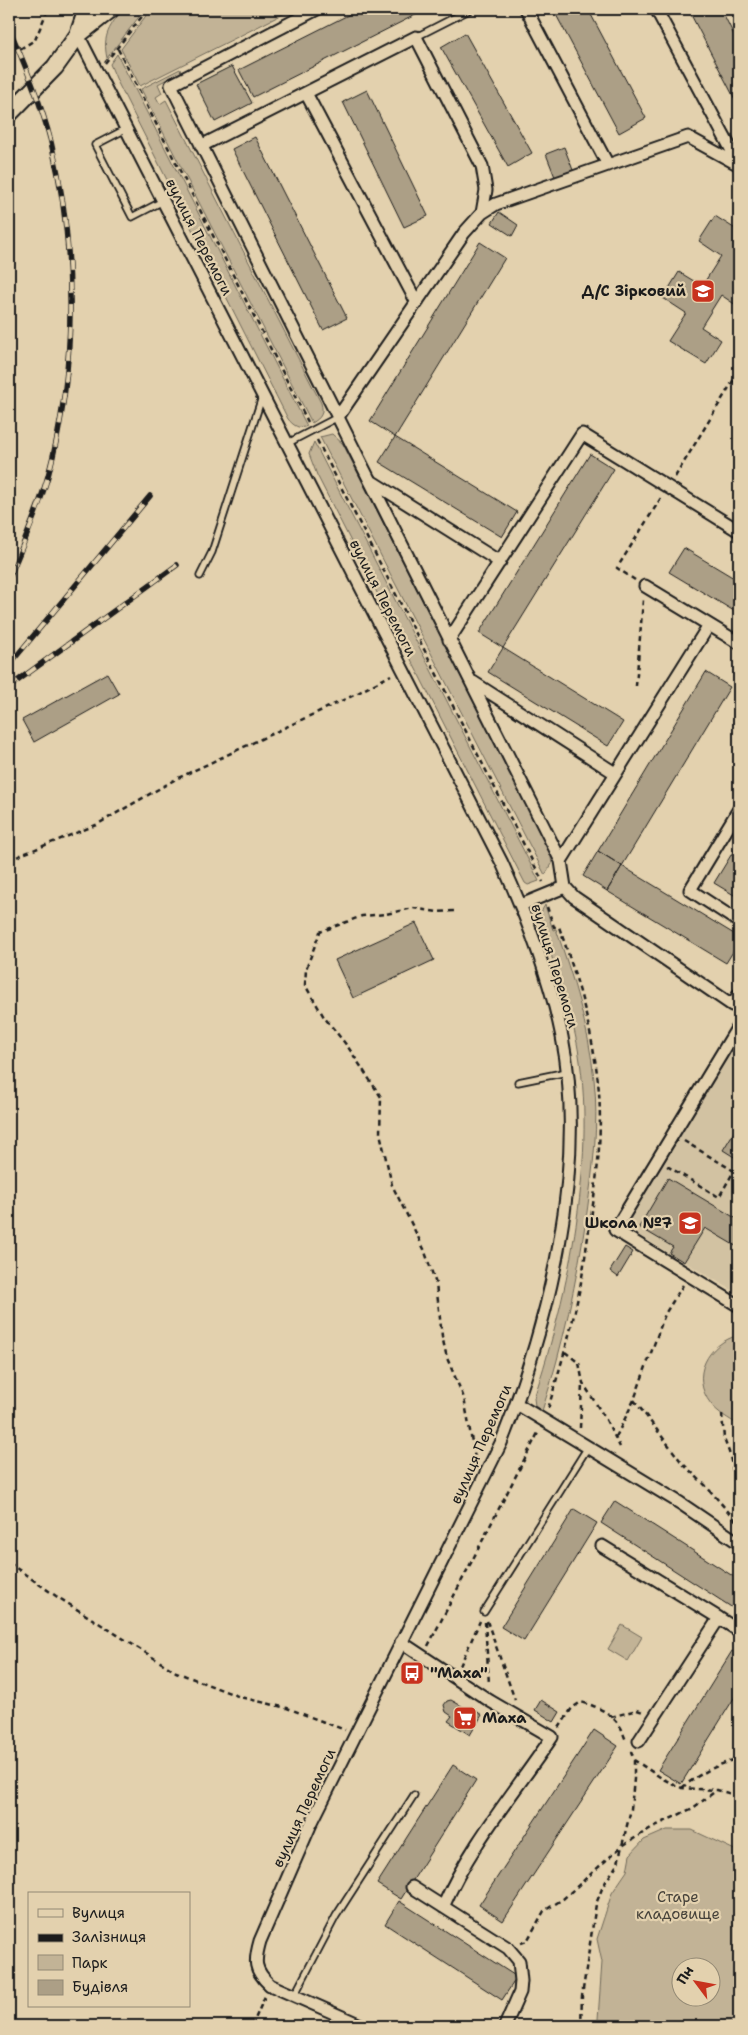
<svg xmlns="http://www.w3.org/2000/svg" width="748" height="2035" viewBox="0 0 748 2035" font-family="'Shantell Sans',sans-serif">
<rect width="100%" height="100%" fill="#e3d1ae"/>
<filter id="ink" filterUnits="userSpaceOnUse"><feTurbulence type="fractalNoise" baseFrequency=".02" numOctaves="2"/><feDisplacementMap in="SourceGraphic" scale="10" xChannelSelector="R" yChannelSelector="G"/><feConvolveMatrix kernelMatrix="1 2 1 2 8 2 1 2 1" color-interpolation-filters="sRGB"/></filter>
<g filter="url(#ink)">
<path fill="#d2c2a2" d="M739 1037V1294L625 1227Z"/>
<path fill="#c2b396" stroke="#6f6859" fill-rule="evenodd" d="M123 9H145L107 58C102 35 110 26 123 9Z
M151 9H293L140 86 121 49Z
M117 54 307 426C299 430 293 425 288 419L118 83 110 64Z
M180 69 181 72 158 84 162 93 156 97 160 104 166 100 321 403C324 413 321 418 312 423L141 89Z
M332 434 343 444 550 851 552 864 545 875 320 437Z
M314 442 530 863 539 881 528 885 525 883 317 475 309 454Z
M545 905 553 930 556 929C573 978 589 1027 594 1079 599 1124 593 1168 587 1212 577 1280 563 1346 542 1411L535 1406 534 1398C569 1293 598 1152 577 1043 569 1002 553 964 541 923V912Z
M739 1335V1425C729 1419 718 1413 711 1404 689 1376 708 1343 739 1335Z
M622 1625 642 1637 628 1661 608 1649Z
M667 1830H692L739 1852V2026H600L598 2019 602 1962 597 1939 612 1893 627 1871 630 1855 644 1840ZM680 1968H710V1998H680Z"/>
<path fill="#ac9f86" stroke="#1c1c1c" d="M360 9H427L253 97 239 70Z
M553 9H588L646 118 619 133Z
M688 9H721L739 45V107Z
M465 33 532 153 508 167 441 47Z
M232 66 252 103 215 122 196 84Z
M367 90 428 216 404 227 343 102Z
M255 137 347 318 323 330 232 149Z
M564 147 573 170 555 177 546 154Z
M499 212 518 225 512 236 492 223Z
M715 216 737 230 739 227V264L736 269 739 271V307L721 295 701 327 721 340 706 364 668 341 686 313 663 298 679 272 702 286 721 256 699 241Z
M480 242 505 258 395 437 370 421Z
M395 437 517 512 502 537 379 462Z
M590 454 614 469 503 648 479 633Z
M684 548 739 581V614L669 572Z
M503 648 623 722 608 746 488 672Z
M706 672 730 687 622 866 598 851Z
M107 673 119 694 34 742 22 720Z
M739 842V898L714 883Z
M598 851 622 866 607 891 583 876Z
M622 866 739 937V942L726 963 607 891Z
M416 923 434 960 353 998 335 960Z
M739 1124V1160L723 1150Z
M668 1178 737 1219 739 1214V1248L705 1228 684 1262 669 1253 673 1247 639 1227Z
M625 1247 633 1252 618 1277 610 1271Z
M615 1501 739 1580V1612L601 1523Z
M574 1509 597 1523 524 1641 501 1627Z
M732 1651 739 1655V1690L681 1784 658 1770Z
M451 1700 474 1713 476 1711 482 1715 470 1735 448 1721 452 1716 446 1712 444 1705 447 1701Z
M541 1700 560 1712 554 1722 535 1710Z
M594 1730 618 1746 503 1921 479 1905Z
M453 1765 476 1780 401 1899 377 1884Z
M399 1901 517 1977 502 2000 385 1924Z"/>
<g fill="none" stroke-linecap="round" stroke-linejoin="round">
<g stroke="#1c1c1c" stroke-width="9">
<path id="lane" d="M416 37 471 9
M126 129 95 145 132 217 163 201
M288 443 338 417
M200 576 212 552 262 397
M518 1082 567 1072
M484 1612 588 1447
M294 1996 336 1916 414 1795"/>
</g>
<g stroke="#1c1c1c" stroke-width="15">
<path id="street" d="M317 9 171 85 561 861 565 887 574 897 732 1005 739 994
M526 9 608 165
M656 9 739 164
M78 35 502 863C527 918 550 977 562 1037 588 1165 549 1324 501 1443L310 1826 260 1941C254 1962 254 1970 270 1985L363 2026
M306 93 417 303
M201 146 416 37 482 166 486 190 482 213
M338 417 464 233 482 213 496 204 688 137 739 165
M371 481 500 562
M645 586 739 643
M449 640 582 434 739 531
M473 682 615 773
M739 809 690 890 739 922
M561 861 709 625
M521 905 565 887
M739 1025 615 1230 739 1306
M517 1404 680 1503 739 1543
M602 1546 719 1618
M401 1642 490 1701 552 1737C515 1792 469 1846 443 1907
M639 1741 719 1618 739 1631
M412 1887 508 1948 519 1961 521 1981 520 1992 505 2026"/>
</g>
<g stroke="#1c1c1c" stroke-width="20">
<path id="secondary" d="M78 35 111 9
M9 114 55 67 78 35 87 9"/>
</g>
<path stroke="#1c1c1c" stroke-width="2.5" stroke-dasharray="5 4" stroke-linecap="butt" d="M20 49 35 40 48 9
M118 49 308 422
M105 63 148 9
M317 440 543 882
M675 477 739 371
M635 580 617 568 661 498
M636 686 643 600
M9 861 23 854 96 825 176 779 354 695 391 675
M547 907 554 927H559C578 980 594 1035 599 1092 602 1136 597 1181 590 1224 586 1247 584 1270 579 1292 571 1332 559 1371 548 1409
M454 911 437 912 413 908 386 914 362 916 320 932 306 969 305 985 324 1017 348 1047 381 1097 380 1133 392 1185 424 1249 436 1284 442 1336 447 1358 464 1398 476 1464
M667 1166 719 1197 734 1171 684 1141
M565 1352 579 1363 583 1383 605 1418 620 1447
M634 1400 683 1464 706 1486 738 1523
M722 1414 724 1439 729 1452 739 1498
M580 1428 582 1384
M616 1437 634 1400 665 1314 683 1285
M738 1523 739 1511
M9 1563 56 1596 176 1672 240 1697 287 1708 345 1730
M487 1621 515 1700
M485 1622 489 1684
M428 1646 539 1431
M460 1666 480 1621
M611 1717 637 1710 643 1712
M559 1728 572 1708 581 1702C596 1706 610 1712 619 1725 623 1729 623 1735 626 1740
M631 1751 634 1760 663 1779 682 1788 717 1790 739 1796
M682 1788C698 1774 719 1764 739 1758
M521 1943 527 1941 544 1911 563 1899 622 1846 631 1809 634 1779V1761
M252 2026 265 1996
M581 2026 582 1996 596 1904 603 1886 618 1863 622 1846 651 1828 693 1808 717 1790"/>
<use href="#lane" stroke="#e3d1ae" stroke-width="5.5"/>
<use href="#street" stroke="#e3d1ae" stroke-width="11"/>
<use href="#secondary" stroke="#e3d1ae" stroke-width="16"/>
<g stroke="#1c1c1c" stroke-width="5.5">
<path id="rail" d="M9 28C25 65 41 103 51 142 77 249 77 369 48 476 38 511 23 545 9 578
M9 665 150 496
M9 687 177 565"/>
</g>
<use href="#rail" stroke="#e3d1ae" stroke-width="4" stroke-dasharray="11" stroke-linecap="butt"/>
</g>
</g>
<defs>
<g id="school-square" transform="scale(1.25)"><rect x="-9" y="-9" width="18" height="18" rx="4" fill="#c8321e" stroke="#e3d1ae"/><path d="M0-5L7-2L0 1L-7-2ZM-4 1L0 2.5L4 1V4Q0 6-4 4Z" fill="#fff"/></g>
<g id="bus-square" transform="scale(1.25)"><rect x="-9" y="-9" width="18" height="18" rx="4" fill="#c8321e" stroke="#e3d1ae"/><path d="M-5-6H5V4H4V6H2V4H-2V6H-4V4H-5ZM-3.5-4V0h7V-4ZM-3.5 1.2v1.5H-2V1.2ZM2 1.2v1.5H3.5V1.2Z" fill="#fff"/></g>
<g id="supermarket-square" transform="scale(1.25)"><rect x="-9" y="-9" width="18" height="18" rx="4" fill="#c8321e" stroke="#e3d1ae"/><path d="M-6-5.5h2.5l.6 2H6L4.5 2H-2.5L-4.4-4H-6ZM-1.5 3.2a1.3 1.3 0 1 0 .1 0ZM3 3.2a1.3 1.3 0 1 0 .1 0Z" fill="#fff"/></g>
</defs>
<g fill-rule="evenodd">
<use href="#school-square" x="703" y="291"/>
<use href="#school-square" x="690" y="1223"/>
<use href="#bus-square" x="412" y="1673"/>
<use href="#supermarket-square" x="465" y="1718"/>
</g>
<g text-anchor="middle" stroke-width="4.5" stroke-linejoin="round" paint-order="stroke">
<g font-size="15" fill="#1c1c1c" stroke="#e3d1ae">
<text transform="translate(199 237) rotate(63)" y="5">вулиця Перемоги</text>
<text transform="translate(383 598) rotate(63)" y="5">вулиця Перемоги</text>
<text transform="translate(555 966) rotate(73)" y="5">вулиця Перемоги</text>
<text transform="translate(481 1444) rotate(-66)" y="5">вулиця Перемоги</text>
<text transform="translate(304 1808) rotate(-65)" y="5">вулиця Перемоги</text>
</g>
<g font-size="15" font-weight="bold" fill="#1c1c1c" stroke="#e3d1ae" text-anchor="end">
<text x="686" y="296">Д/С Зірковий</text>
<text x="672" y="1228">Школа №7</text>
<text x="430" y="1678" text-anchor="start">"Маха"</text>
<text x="482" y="1723" text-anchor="start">Маха</text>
</g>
<g font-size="15" fill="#46423a" stroke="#e3d1ae">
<text x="678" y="1902">Старе<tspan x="678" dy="17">кладовище</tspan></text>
</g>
</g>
<rect width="748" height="2035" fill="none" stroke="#e3d1ae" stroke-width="30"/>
<rect x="15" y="15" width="718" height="2005" fill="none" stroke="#1c1c1c" stroke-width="2" filter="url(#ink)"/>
<rect x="28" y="1892" width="162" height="115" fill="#e3d1ae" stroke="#938974"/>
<rect x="38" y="1909" width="25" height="8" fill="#e3d1ae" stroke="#938974"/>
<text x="72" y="1918" font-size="15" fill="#1c1c1c">Вулиця</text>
<rect x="38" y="1934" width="25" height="8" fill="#1c1c1c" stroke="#938974"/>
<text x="72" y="1942" font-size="15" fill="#1c1c1c">Залізниця</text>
<rect x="38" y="1955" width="25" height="15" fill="#c2b396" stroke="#938974"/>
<text x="72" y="1968" font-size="15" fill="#1c1c1c">Парк</text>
<rect x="38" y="1980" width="25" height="15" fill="#ac9f86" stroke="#938974"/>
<text x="72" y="1992" font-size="15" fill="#1c1c1c">Будівля</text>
<g transform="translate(696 1982) rotate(302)"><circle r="24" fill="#e3d1ae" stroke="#938974"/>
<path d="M0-4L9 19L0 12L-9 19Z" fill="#c8321e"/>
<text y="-8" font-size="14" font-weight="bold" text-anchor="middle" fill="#1c1c1c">Пн</text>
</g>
</svg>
